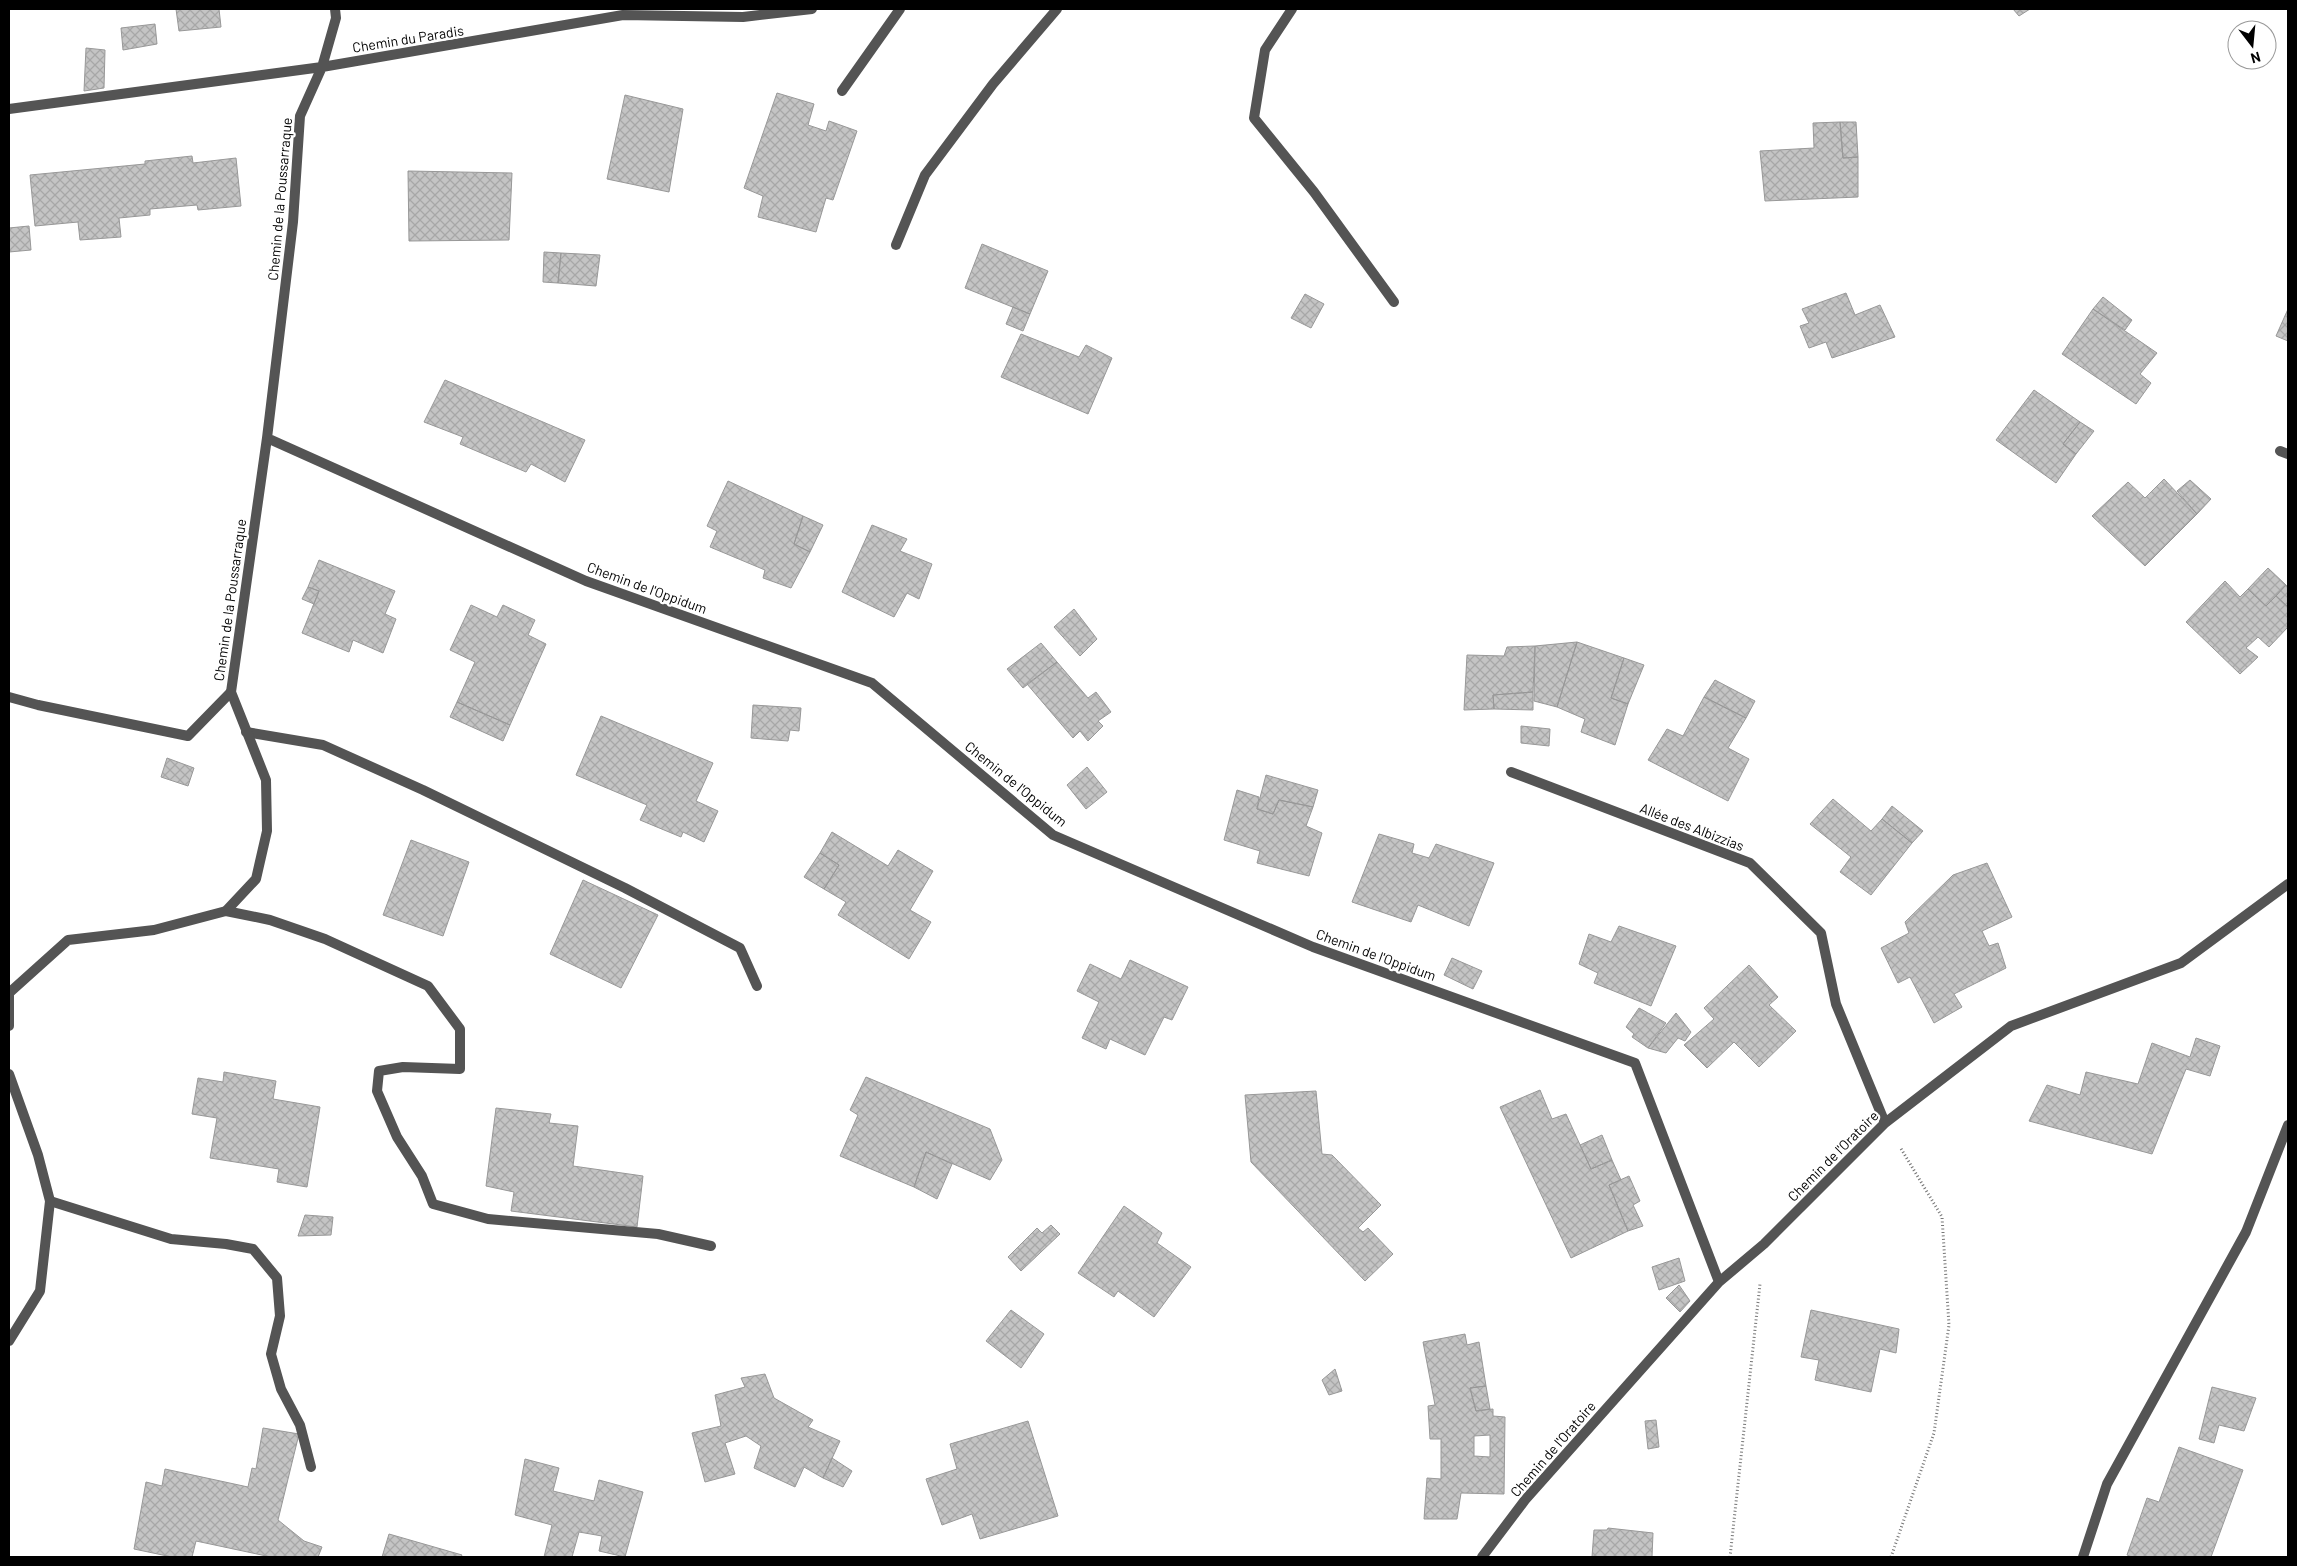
<svg xmlns="http://www.w3.org/2000/svg" width="2297" height="1566" viewBox="0 0 2297 1566" font-family="Barlow,sans-serif">
<defs>
<pattern id="building-cross-hatch" width="8" height="8" patternUnits="userSpaceOnUse" patternTransform="scale(1.25)"><rect width="8" height="8" fill="#c4c4c4"/><path d="M0 0l8 8M0 8l8-8" fill="none" stroke="#a7a7a7"/></pattern>
</defs>
<rect width="100%" height="100%" fill="#fff"/>
<path fill="url(#building-cross-hatch)" stroke="#989898" fill-rule="evenodd" d="M176 9H219L221 27 179 31Z
M2013 9H2030L2019 16Z
M155 24 157 44 123 50 121 28Z
M86 48 105 50 104 88 84 91Z
M777 93 814 104 808 125 826 131 829 121 857 131 833 200 826 198 816 232 758 217 763 196 744 188Z
M625 95 683 109 669 192 607 179Z
M1840 122H1856L1858 157 1843 158Z
M1840 122 1843 158 1858 157V197L1765 201 1760 151 1814 148 1813 123Z
M192 156 193 163 236 158 241 206 198 210 197 205 150 209V215L119 218 121 237 80 240 78 222 35 226 30 175 145 164V161Z
M408 171 512 173 509 240 409 241Z
M29 226 31 250 9 252V228Z
M982 244 1048 271 1030 314 965 288Z
M544 252 561 253 558 283 543 282Z
M561 253 600 255 596 286 558 283Z
M1846 293 1855 315 1880 305 1895 337 1832 358 1826 342 1809 348 1800 326 1809 323 1802 309Z
M1305 294 1324 304 1311 328 1291 318Z
M2103 297 2132 320 2125 330 2093 309Z
M1013 307 1030 314 1023 331 1006 324Z
M2093 309 2157 353 2140 374 2151 383 2136 404 2062 354Z
M2288 309V341L2276 336Z
M1021 334 1079 357 1086 345 1112 358 1088 414 1001 377Z
M445 380 585 440 565 482 531 464 526 472 460 444 463 437 424 422Z
M2034 390 2080 422 2063 444 2076 454 2056 483 1996 440Z
M2080 422 2094 431 2076 454 2063 444Z
M2164 479 2197 514 2145 566 2092 516 2128 482 2145 498Z
M2190 480 2211 499 2197 514 2177 491Z
M728 481 803 516 794 544 810 552 791 588 763 578 765 570 710 547 717 531 707 526Z
M803 516 823 525 810 552 794 544Z
M872 525 907 539 900 551 932 564 919 599 907 593 894 617 842 592Z
M319 560 395 591 385 614 396 619 383 653 353 640 349 652 302 633 319 591 308 587Z
M2268 568 2286 585 2266 606 2248 589Z
M2225 581 2240 597 2248 589 2266 606 2276 596 2288 607V627L2269 647 2258 637 2246 648 2258 657 2240 674 2186 622Z
M2286 585 2288 588V607L2276 596Z
M308 587 319 591 314 604 302 599Z
M471 605 497 617 503 605 535 620 528 635 546 644 510 725 457 702 475 662 450 650Z
M1074 609 1097 639 1080 656 1054 627Z
M1577 642 1557 707 1534 701 1535 646Z
M1577 642 1624 658 1611 698 1628 704 1615 745 1581 732 1585 719 1557 707Z
M1041 643 1057 662 1023 688 1007 669Z
M1535 646 1533 692 1493 695 1494 709 1464 710 1467 655 1504 656 1507 647Z
M1624 658 1644 665 1628 704 1611 698Z
M1057 662 1088 698 1096 692 1111 712 1098 721 1103 726 1088 741 1080 731 1073 738 1027 684Z
M1715 680 1755 701 1746 718 1704 697Z
M1533 692V710L1494 709 1493 695Z
M1704 697 1746 718 1728 748 1749 759 1728 801 1648 760 1667 729 1683 736Z
M457 702 510 725 503 741 450 717Z
M753 705 801 708 799 731 790 730 788 741 751 738Z
M601 716 713 763 696 801 718 811 704 842 683 832 681 837 640 820 647 805 576 775Z
M1521 726 1550 729 1549 746 1521 743Z
M167 758 194 768 188 786 161 777Z
M1087 767 1107 792 1086 809 1067 785Z
M1266 775 1318 790 1313 807 1279 800 1273 814 1257 809Z
M1237 790 1259 797 1257 809 1273 814 1279 800 1313 807 1306 826 1322 833 1309 876 1257 863 1260 851 1224 840Z
M1833 799 1871 831 1882 819 1912 843 1871 895 1840 872 1851 857 1810 824Z
M1892 806 1923 831 1912 843 1882 819Z
M832 832 888 866 898 850 933 871 910 910 931 922 909 959 838 915 846 902 824 889 839 865 820 853Z
M1379 834 1414 844 1412 853 1429 858 1436 844 1494 863 1469 926 1418 905 1411 922 1352 902Z
M411 840 469 862 443 936 383 915Z
M820 853 839 865 824 889 804 877Z
M1987 863 2012 917 1982 931 1989 946 1998 943 2006 968 1954 994 1962 1007 1934 1023 1910 977 1898 983 1881 948 1909 933 1905 922 1953 875Z
M583 880 658 915 621 988 550 954Z
M1619 926 1676 946 1651 1006 1594 983 1598 973 1579 964 1589 934 1611 942Z
M1452 958 1482 971 1473 989 1444 975Z
M1130 960 1188 987 1172 1020 1164 1017 1145 1055 1110 1039 1106 1049 1082 1038 1099 1002 1077 991 1090 964 1121 979Z
M1749 965 1778 997 1769 1005 1796 1031 1759 1067 1734 1042 1707 1068 1684 1045 1714 1019 1704 1008Z
M1639 1008 1666 1023 1648 1048 1632 1037 1634 1034 1626 1027Z
M1676 1013 1691 1032 1685 1041 1678 1038 1666 1053 1648 1048Z
M2196 1038 2220 1046 2210 1076 2186 1069 2152 1154 2029 1121 2047 1085 2080 1095 2086 1072 2138 1084 2152 1043 2190 1057Z
M224 1072 276 1081 273 1099 320 1107 307 1187 277 1182 279 1169 210 1158 217 1118 192 1114 198 1078 223 1082Z
M866 1077 990 1129 1002 1160 990 1180 926 1152 914 1187 840 1156 858 1115 850 1110Z
M1540 1090 1552 1119 1566 1114 1591 1169 1612 1160 1621 1180 1609 1185 1628 1231 1571 1258 1500 1107Z
M1316 1091 1322 1154 1332 1155 1381 1205 1358 1228 1363 1232 1368 1228 1393 1254 1365 1281 1251 1162 1245 1095Z
M496 1108 551 1114 549 1123 578 1126 573 1166 643 1176 637 1227 511 1211 514 1192 486 1186Z
M1602 1135 1612 1160 1591 1169 1580 1145Z
M926 1152 952 1164 937 1199 914 1187Z
M1629 1176 1640 1201 1633 1205 1643 1226 1628 1231 1609 1185Z
M1124 1206 1162 1233 1157 1243 1191 1267 1154 1317 1118 1291 1114 1297 1078 1273Z
M305 1215 333 1217 331 1235 298 1236Z
M1051 1225 1060 1234 1021 1271 1008 1257 1037 1228 1042 1233Z
M1679 1258 1685 1281 1659 1290 1652 1267Z
M1679 1285 1690 1301 1680 1312 1666 1298Z
M1011 1310 1044 1334 1021 1368 986 1341Z
M1811 1310 1899 1329 1896 1353 1880 1349 1871 1392 1815 1380 1819 1360 1801 1357Z
M1465 1334 1467 1345 1479 1342 1486 1386 1470 1388 1476 1411 1493 1409V1416L1505 1417 1504 1494 1461 1493 1457 1519H1424L1427 1478 1441 1479V1439H1430L1428 1406 1435 1405 1423 1342ZM1490 1435V1457L1474 1456V1436Z
M1335 1369 1342 1391 1329 1395 1322 1380Z
M765 1374 774 1398 813 1420 808 1427 840 1441 823 1478 804 1467 795 1487 754 1468 761 1446 746 1436 725 1443 735 1474 705 1482 692 1433 721 1426 715 1395 745 1387 741 1378Z
M1486 1386 1490 1409 1476 1411 1470 1388Z
M2212 1387 2256 1398 2244 1431 2219 1425 2214 1443 2199 1439Z
M1656 1420 1659 1447 1648 1449 1645 1421Z
M1028 1421 1058 1516 980 1539 972 1514 942 1525 926 1479 957 1469 950 1444Z
M263 1428 299 1434 278 1520 304 1541 322 1547 318 1557H271L196 1541 192 1557H172L134 1549 146 1482 162 1486 165 1469 248 1487 252 1468 256 1469Z
M2179 1447 2243 1470 2211 1557H2132L2127 1555 2147 1498 2159 1502Z
M832 1458 852 1471 843 1487 823 1478Z
M525 1459 559 1468 553 1491 594 1501 599 1480 643 1492 625 1557 599 1551 602 1536 579 1532 572 1557H544L552 1525 515 1515Z
M1608 1528 1653 1533 1652 1557H1592L1594 1530H1607Z
M389 1534 462 1555 461 1557H382Z"/>
<g fill="none" stroke-linecap="round" stroke-linejoin="round">
<path stroke="#767676" stroke-width="3" stroke-dasharray="1 2.5" stroke-linecap="butt" d="M1730 1557 1760 1284
M1891 1557 1934 1433 1949 1325 1942 1217 1900 1147"/>
<path stroke="#545454" stroke-width="10" d="M1292 9 1265 50 1254 118 1314 192 1394 302
M842 91 900 9
M896 245 925 175 993 84 1057 9
M9 697 38 705 188 736 231 692
M246 732 323 745 423 790 625 888 740 948 757 986
M226 911 270 920 325 939 428 986 460 1029V1069L403 1067 379 1071 377 1091 397 1137 422 1176 433 1204 488 1219 658 1234 711 1246
M50 1201 171 1239 226 1244 253 1249 277 1278 280 1316 271 1354 281 1389 300 1425 311 1467"/>
<path stroke="#545454" stroke-width="10" d="M9 109 322 67 623 15 743 17 812 9
M267 438 586 581 872 683 1053 835 1313 947 1635 1063 1719 1282
M2280 451 2288 454
M1511 772 1750 863 1821 933 1836 1004 1885 1123
M9 1026V993L68 940 154 930 226 911 256 879 267 831 266 780 231 692 267 438 293 222 300 116 322 67 336 18 335 9
M9 1074 38 1155 50 1201 40 1291 9 1341
M1482 1557 1525 1500 1719 1282 1764 1244 1885 1123 2011 1026 2181 963 2288 884
M2083 1557 2107 1484 2246 1232 2288 1125"/>
</g>
<g text-anchor="middle" stroke-width="4.5" stroke-linejoin="round" paint-order="stroke">
<g font-size="14" fill="#000" stroke="#fff">
<text transform="translate(408 39) rotate(-9)" y="5">Chemin du Paradis</text>
<text transform="translate(280 199) rotate(-85)" y="5">Chemin de la Poussarraque</text>
<text transform="translate(647 588) rotate(20)" y="5">Chemin de l'Oppidum</text>
<text transform="translate(230 600) rotate(-82)" y="5">Chemin de la Poussarraque</text>
<text transform="translate(1016 784) rotate(39)" y="5">Chemin de l'Oppidum</text>
<text transform="translate(1692 827) rotate(21)" y="5">Allée des Albizzias</text>
<text transform="translate(1376 955) rotate(20)" y="5">Chemin de l'Oppidum</text>
<text transform="translate(1833 1156) rotate(-45)" y="5">Chemin de l'Oratoire</text>
<text transform="translate(1553 1449) rotate(-49)" y="5">Chemin de l'Oratoire</text>
</g>
</g>
<rect width="2297" height="1566" fill="none" stroke="#000000" stroke-width="20"/>
<g transform="translate(2252 45) rotate(164)"><circle r="24" fill="#ffffff" stroke="#999999"/>
<path d="M0-4L9 19L0 12L-9 19Z" fill="#000000"/>
<text y="-8" font-size="14" font-weight="bold" text-anchor="middle" fill="#000000">N</text>
</g>
</svg>
